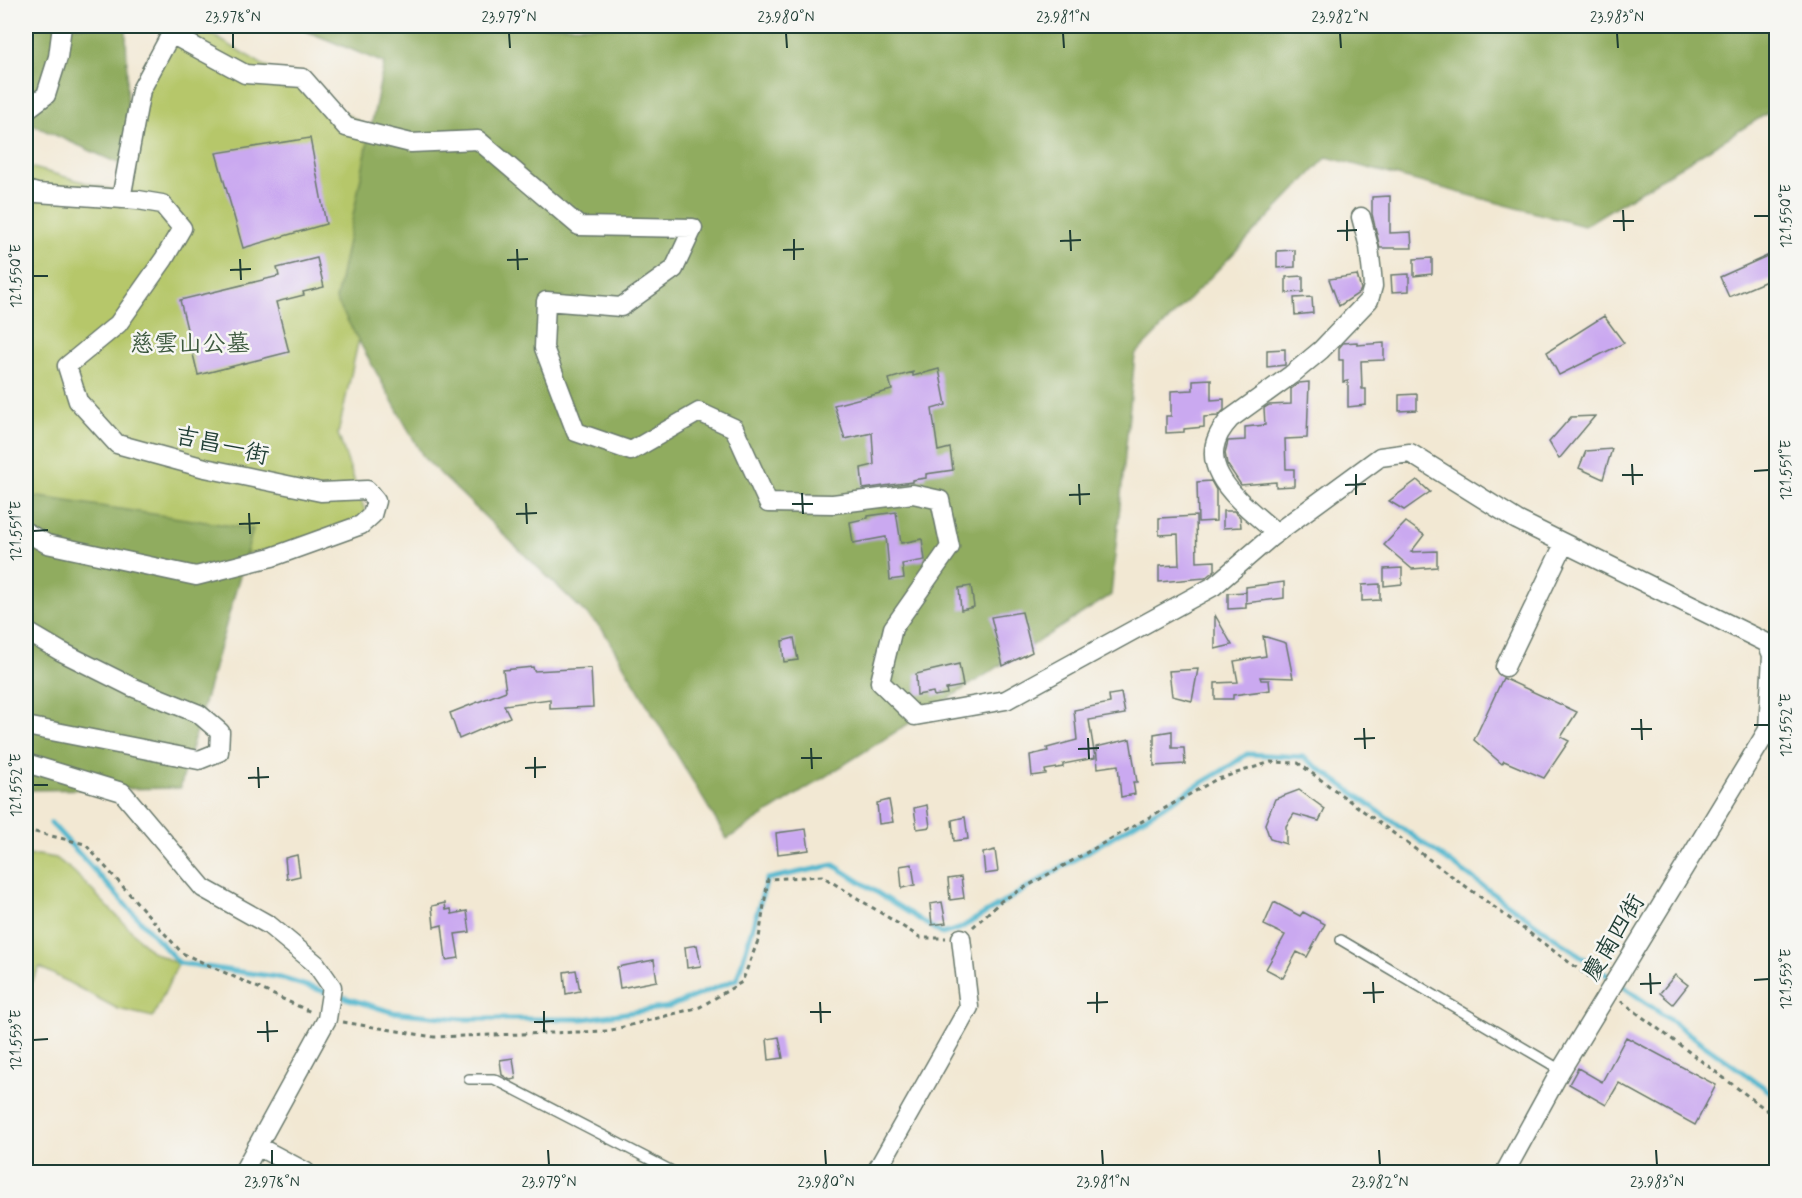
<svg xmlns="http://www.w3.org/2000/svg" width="1802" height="1198" viewBox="0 0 1802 1198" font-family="Mynerve,'LXGW WenKai TC',sans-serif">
<rect width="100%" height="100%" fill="#f6f6f2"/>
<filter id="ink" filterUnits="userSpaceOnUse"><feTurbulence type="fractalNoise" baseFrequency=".0167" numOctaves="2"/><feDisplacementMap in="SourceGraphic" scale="12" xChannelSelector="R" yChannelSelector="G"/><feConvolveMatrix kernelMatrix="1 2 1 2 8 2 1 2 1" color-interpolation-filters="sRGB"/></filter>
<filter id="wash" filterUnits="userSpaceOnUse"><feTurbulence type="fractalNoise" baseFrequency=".008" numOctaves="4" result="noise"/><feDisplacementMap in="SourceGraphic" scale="24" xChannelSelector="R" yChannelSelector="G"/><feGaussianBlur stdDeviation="1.35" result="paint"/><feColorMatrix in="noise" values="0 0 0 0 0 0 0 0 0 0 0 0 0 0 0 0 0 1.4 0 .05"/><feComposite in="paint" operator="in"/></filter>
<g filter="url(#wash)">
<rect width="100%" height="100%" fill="#f2e8d3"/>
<path fill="#b6c76a" stroke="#6a824f" stroke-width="1.5" d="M163 26H197L401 146 338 434 371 528 200 564 26 506V166L120 192Z
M38 855 56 858 74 872 151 951 178 964 153 1017 118 1009 40 967 26 990V856Z"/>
<path fill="#90ac5e" stroke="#587449" stroke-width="1.5" d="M26 26H126L129 168 26 122Z
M294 26H1776V108L1584 226 1327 157 1135 355 1111 595 727 839 603 630 424 458 336 300 384 63Z
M26 495 253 529 180 788 26 790Z"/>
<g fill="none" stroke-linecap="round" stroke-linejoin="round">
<path stroke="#4fb6cd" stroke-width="5" d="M51 823 179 963 277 977 392 1012 462 1019H583L669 1007 737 979 767 879 834 865 942 934 959 929 1230 766 1247 754 1303 757 1776 1096"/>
</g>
<g id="blocks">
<path fill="#caa9f0" d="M310 138 326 224 243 248 216 153Z
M1390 196V233L1411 232 1412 248H1380L1372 214V197Z
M1295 250V267L1277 268V251Z
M1776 252V277L1729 297 1720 277Z
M317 258 324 287 303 292 304 295 276 302 289 352 198 375 180 300 279 276 277 268Z
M1432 258V274L1414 276V259Z
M1409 274V291L1392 292 1391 275Z
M1357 275 1361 289 1359 293 1339 306 1329 279Z
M1303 276V292L1286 293V277Z
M1312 297 1313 313 1295 315 1294 298Z
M1604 316 1624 343 1559 375 1547 352Z
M1357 342V345L1384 343V360L1361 361 1362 389H1366V405L1348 407V381L1343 382V360H1339V348L1343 343Z
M1285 349V365L1267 367V350Z
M939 369 946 405 932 409 938 451 950 448 953 470 926 474V478L912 480V482L863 489 861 468 874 465 872 433 845 439 834 405 892 390 889 379 913 372V376Z
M1211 379V400L1224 399V410L1218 416 1204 417V427L1184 429V432L1166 433V416H1171V391L1193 390V380Z
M1309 382 1307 438 1285 439 1286 469H1294V486L1276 487V482L1241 485 1227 464 1225 453 1228 441 1245 440V427L1265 425 1264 408 1269 405 1291 404V389L1299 383Z
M1417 394V410L1399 411V395Z
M1595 416 1559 459 1549 442 1571 417Z
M1612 449 1603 479 1579 468 1586 451Z
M1417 480 1430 492 1404 510 1389 501Z
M1211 481 1216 490V521L1198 522 1197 482Z
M1223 511H1234L1240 517 1241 527 1223 528Z
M896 512 901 543 922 539 925 560 902 564 904 578 890 580 886 537 853 543 850 522 868 518V516Z
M1196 516 1197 562 1215 561V570L1205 578 1159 582V566L1179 565 1178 534 1159 535V518Z
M1406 522 1424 535 1411 552 1437 551V567L1412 569 1384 545Z
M1402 568V584L1384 586V569Z
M1284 582V598L1246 603V587Z
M1380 584V600L1362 601V585Z
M971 586 974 607 961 610 959 588Z
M1246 592V608L1228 609V593Z
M1022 612 1032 652 1003 666 991 617Z
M1215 615 1232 645 1215 649Z
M1263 636 1286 643 1293 678 1260 677 1261 680H1269L1270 690 1233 695V699H1215V683L1238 682 1234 661 1266 656Z
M794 638 798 660 784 662 782 641Z
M959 664 963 686 946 689 947 694 934 696 933 692 917 695 916 674Z
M533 667 534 671 591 668 593 707 550 709V699L504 705 510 717 459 739 450 713 506 691 503 670Z
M1198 669 1192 701 1172 696 1169 671Z
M1503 678 1577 712 1561 737 1569 741 1544 778 1504 761 1502 764 1474 740Z
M1121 693 1125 714 1089 720 1095 758 1063 764V767L1045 770 1046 774 1032 776 1030 755 1048 751 1047 748 1077 740 1074 710 1110 703 1109 695Z
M1172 731V748H1184L1185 764 1154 766V734Z
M1130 739 1137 782H1133L1135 794 1121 797 1118 765 1098 768 1096 747Z
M1299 790 1325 809 1319 821 1294 814 1286 826V844L1270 839 1265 824 1275 799Z
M889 800 893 822 879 824 877 803Z
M927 805 930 827 917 829 914 808Z
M965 817 968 839 954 841 952 820Z
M806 829 809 850 778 854 776 833Z
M995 850 998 872 985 874 983 853Z
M297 855 300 876 287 879 285 858Z
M912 864 915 885 902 888 900 866Z
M961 877 964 898 950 900 948 879Z
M942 902 946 923 932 925 930 904Z
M1274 902 1300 916 1303 912 1325 924 1307 957 1297 952 1283 978 1266 969 1285 935 1264 925Z
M445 903 446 910 451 909 452 914 467 911 470 932 455 934 459 958 446 960 442 925 434 927 432 906Z
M697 945 701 966 687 968 685 947Z
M654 960 657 981 620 988 617 967Z
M576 970 580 991 566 994 564 972Z
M1675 975 1688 985 1673 1004 1660 993Z
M779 1037 783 1058 769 1060 767 1039Z
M1626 1037 1716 1085 1695 1125 1619 1083 1606 1105 1569 1084 1578 1068 1602 1082Z
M513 1058 516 1079 510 1080 502 1075 500 1060Z"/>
</g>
</g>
<g filter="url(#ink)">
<use href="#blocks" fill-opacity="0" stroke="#69796c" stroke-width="1.5"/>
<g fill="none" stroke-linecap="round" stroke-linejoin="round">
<g stroke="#69796c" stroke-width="12">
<path id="lane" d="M1341 940 1561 1070
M469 1079H494L674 1172"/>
</g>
<g stroke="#69796c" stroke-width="21">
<path id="street" d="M26 110 46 95 58 57 62 26
M26 190 37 193 138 200 162 204 182 228 164 259 118 324 67 366 78 401 117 444 205 468 321 492 367 490 376 501 372 515 361 525 272 557 196 576 47 544 26 532
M121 199 141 90 171 34 245 74 303 78 346 127 411 143 478 140 579 226 693 228 674 269 621 307 546 301 544 348 576 432 631 451 699 412 734 428 768 503 833 504 913 494 940 500 950 547 893 628 880 682 915 716 1006 700 1214 586 1271 537 1380 457 1410 453 1517 520 1767 643 1772 655 1768 730 1776 732
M1276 533C1243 503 1186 466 1230 419L1291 375 1321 350 1369 300 1373 286 1372 274 1369 247 1361 217
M26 631 60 651 132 687 199 714 220 732 219 752 199 760 26 726
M1505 667 1564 544
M26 763 122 792 203 888 269 925 316 964 332 987 327 1019 243 1172
M257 1146 306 1172
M876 1172 969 1007 961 938
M1505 1172 1561 1070 1768 730"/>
</g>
<path stroke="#69796c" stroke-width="3" stroke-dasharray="4.5 4.5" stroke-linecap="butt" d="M26 830 85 844 182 953 311 1012
M973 927 1001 901 1215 780 1271 762 1298 763 1596 982
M1621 1001 1776 1117
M343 1022 434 1037 608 1031 700 1007 742 982 759 938 768 879 822 876 921 938H946"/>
<use href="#lane" stroke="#fff" stroke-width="9"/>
<use href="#street" stroke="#fff" stroke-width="18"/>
</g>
</g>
<path fill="none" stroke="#1f3d34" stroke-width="2" d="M233 33V48M509 33 510 48M786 33 787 48M1063 33 1064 48M1340 33 1341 48M1617 33 1618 48M1623 210 1624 231M1754 216H1769M1347 220V241M1613 221H1634M1070 230 1071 251M1337 231 1357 230M794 239V260M1060 241 1081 240M517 249 518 270M783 250 804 249M240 259 241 280M507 260 528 259M230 270 251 269M33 276H48M1632 464 1633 485M1754 471 1769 470M1356 474V495M1622 475H1643M1079 484 1080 505M1345 485 1366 484M802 493 803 514M1069 495 1090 494M526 503 527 524M792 504H813M249 513 250 534M516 514 537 513M239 524 260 523M33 531 48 530M1641 719 1642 740M1754 725H1769M1364 728 1365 749M1631 729H1652M1088 738 1089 759M1354 739 1375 738M811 748 812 769M1078 749 1099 748M535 757V778M801 758H822M258 767 259 788M525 768 546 767M248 778 269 777M33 785H48M1650 973 1651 994M1754 980 1769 979M1373 982 1374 1003M1640 984 1661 983M1097 992V1013M1363 993 1384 992M820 1002 821 1023M1087 1003 1108 1002M544 1011V1032M810 1012H831M267 1021 268 1042M534 1022 554 1021M257 1032 278 1031M33 1040 48 1039M272 1150V1165M548 1150 549 1165M825 1150 826 1165M1102 1150 1103 1165M1379 1150 1380 1165M1656 1150 1657 1165"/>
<g text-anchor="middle" stroke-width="5" stroke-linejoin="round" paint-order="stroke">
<g font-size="24" fill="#3d593f" stroke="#f6f6f2">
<text x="190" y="351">慈雲山公墓</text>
</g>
<g font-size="24" fill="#1f3d34" stroke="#f6f6f2">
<text transform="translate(222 445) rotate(13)" y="8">吉昌一街</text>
<text transform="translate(1613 937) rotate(-59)" y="8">慶南四街</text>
</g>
</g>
<rect width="1802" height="1198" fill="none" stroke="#f6f6f2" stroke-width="66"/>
<rect x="33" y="33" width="1736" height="1132" fill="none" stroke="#1f3d34" stroke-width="2"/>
<g font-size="15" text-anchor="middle" fill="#1f3d34">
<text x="233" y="22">23.978°N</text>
<text x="509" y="22">23.979°N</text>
<text x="786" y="22">23.980°N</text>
<text x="1063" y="22">23.981°N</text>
<text x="1340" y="22">23.982°N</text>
<text x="1617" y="22">23.983°N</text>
<text transform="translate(1786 216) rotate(-90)" y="5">121.550°E</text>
<text transform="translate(16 276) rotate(-90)" y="5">121.550°E</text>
<text transform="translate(1786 470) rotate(-90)" y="5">121.551°E</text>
<text transform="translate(16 531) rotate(-90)" y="5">121.551°E</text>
<text transform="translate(1786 725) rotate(-90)" y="5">121.552°E</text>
<text transform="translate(16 785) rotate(-90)" y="5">121.552°E</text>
<text transform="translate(1786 979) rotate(-90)" y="5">121.553°E</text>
<text transform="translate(16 1040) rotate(-90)" y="5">121.553°E</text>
<text x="272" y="1187">23.978°N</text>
<text x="549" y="1187">23.979°N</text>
<text x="826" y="1187">23.980°N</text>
<text x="1103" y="1187">23.981°N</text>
<text x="1380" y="1187">23.982°N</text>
<text x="1657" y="1187">23.983°N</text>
</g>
</svg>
